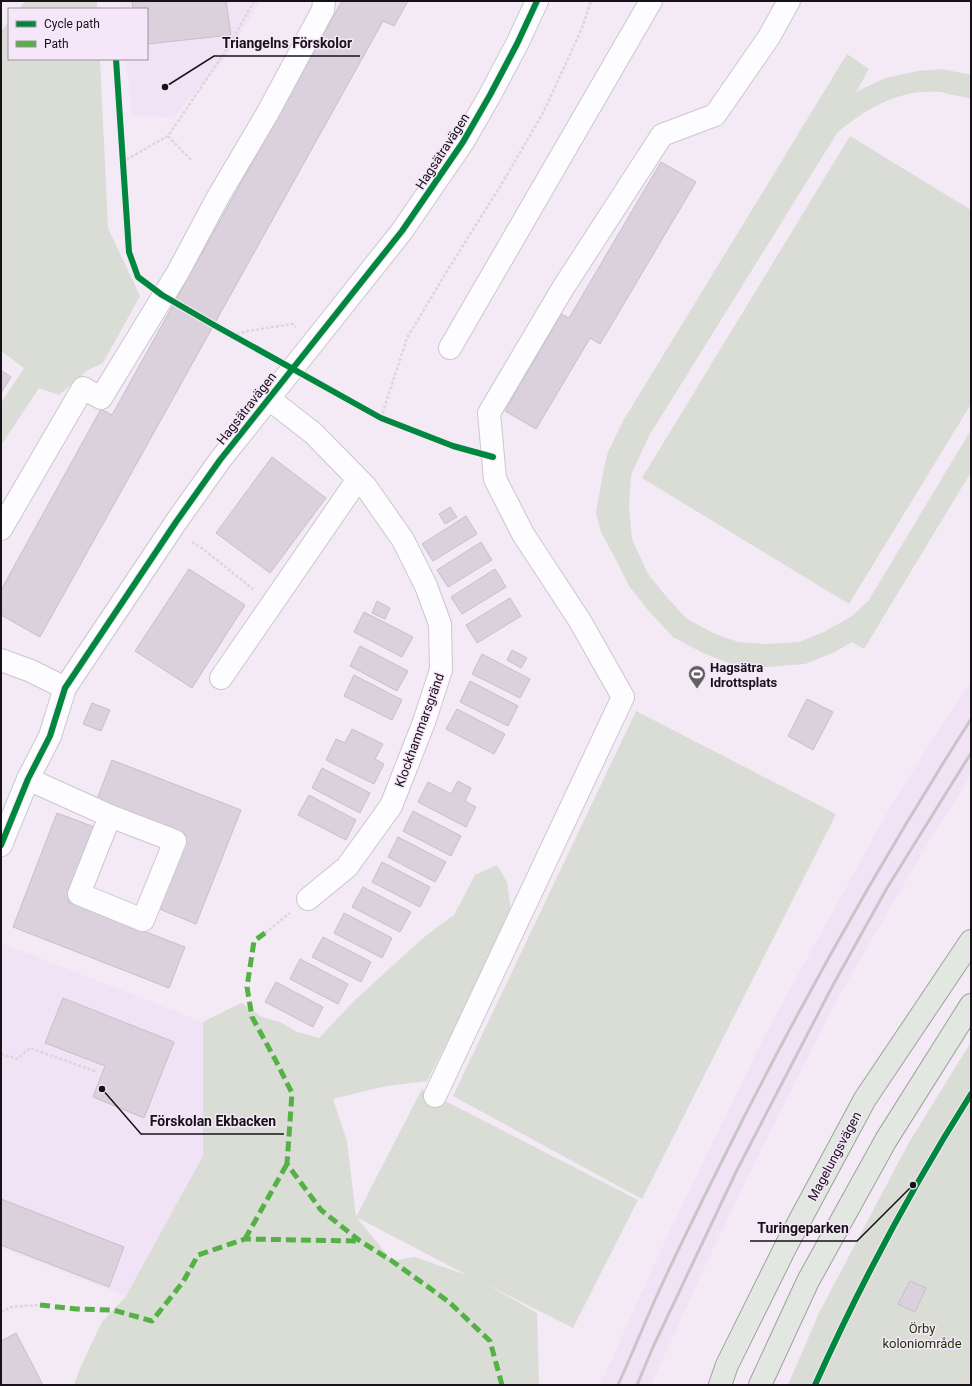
<svg xmlns="http://www.w3.org/2000/svg" width="972" height="1386" viewBox="0 0 972 1386" font-family="Roboto,sans-serif">
<rect width="100%" height="100%" fill="#f3eaf5"/>
<path fill="#f2e2f6" d="M120 1H261L225 58 173 118 132 115 126 59H147V9H121Z
M971 680V775L922 853 838 998 758 1156 708 1260 651 1385H600L666 1239 766 1033 893 802Z
M1 943 203 1022V1156L126 1296 1 1248Z"/>
<path fill="#d9ddd5" fill-rule="evenodd" d="M25 1H97V9H19Z
M9 21V59H100L108 228 140 296 103 363 88 370 59 395 39 388 2 444 1 403 24 368 1 351V31Z
M847 54 869 69 856 92 885 78 918 71 942 69 971 75V99C961 97 951 94 941 92 902 88 866 108 837 133L649 436 631 475 629 506 632 539 648 574 665 595 687 619 713 633 738 642 766 644 799 642 824 632 852 616 869 600 971 430V472L864 649 852 642 835 652 805 664 767 667 733 665 703 653 673 637 648 610 629 586 615 558 601 532 596 513 604 467 608 452 623 421Z
M850 136 971 210V404L849 604 642 478Z
M636 711 836 814 642 1199 453 1096Z
M497 865 507 882 512 918 427 1081 386 1086 333 1099 347 1141 356 1217 422 1089 638 1200 573 1328 484 1283 537 1313 539 1385H74L80 1368 102 1322 126 1296 203 1156V1022L241 1003 250 1008 262 1017 280 1022 297 1032 319 1038 353 1002 403 956 428 934 454 915 475 875ZM357 1218H358L467 1275 414 1257 392 1261Z
M971 1042V1385H788L819 1313 908 1144Z"/>
<path fill="#dbd1dc" stroke="#c6bfc7" d="M132 1H226L231 35 147 44V9H133Z
M342 1H408L394 26 383 21 40 637 1 615V590L101 409 112 415Z
M661 162 696 182 600 344 590 338 536 429 505 411 561 314 569 318Z
M1 370 11 377 1 393Z
M272 457 326 498 270 573 216 533Z
M450 507 457 517 445 524 439 514Z
M466 516 477 534 433 561 422 544Z
M481 542 492 560 448 587 437 570Z
M189 569 245 605 192 688 135 651Z
M495 569 506 587 462 614 451 597Z
M510 598 521 616 477 643 466 625Z
M377 601 390 608 385 619 372 613Z
M364 612 413 637 402 657 354 632Z
M360 646 408 671 397 691 350 666Z
M512 650 527 658 521 668 507 660Z
M482 654 530 679 520 698 472 674Z
M354 675 402 700 392 720 344 696Z
M470 681 518 706 508 726 460 702Z
M807 699 833 712 813 750 788 736Z
M92 703 110 710 101 731 83 724Z
M457 709 505 734 494 754 446 729Z
M352 729 383 744 375 759 384 764 374 784 326 760 336 739 345 743Z
M112 760 241 810 196 924 157 908 185 834 97 799Z
M322 768 370 793 360 813 312 788Z
M458 781 471 788 465 801 476 807 466 827 418 802 428 782 451 794Z
M309 795 356 820 346 840 298 815Z
M413 811 461 836 451 856 403 831Z
M57 813 97 828 68 902 185 947 169 988 13 927Z
M398 837 446 862 435 882 388 857Z
M382 862 430 887 420 907 372 882Z
M363 887 411 912 400 932 352 907Z
M344 913 392 938 382 958 334 933Z
M323 937 371 962 361 982 312 957Z
M300 959 348 984 338 1004 290 979Z
M276 982 323 1007 313 1027 265 1002Z
M63 998 174 1042 144 1118 93 1097 105 1066 45 1043Z
M1 1199 124 1247 109 1287 1 1245Z
M910 1281 926 1288 915 1312 898 1304Z
M16 1333 43 1385H1V1341Z"/>
<g fill="none" stroke-linecap="round" stroke-linejoin="round">
<g stroke="#cdc6ce" stroke-width="24">
<path id="minor" d="M450 348 651 1
M268 398 313 433 366 487 403 540 426 586 440 624 441 670 424 722 391 806 347 867 308 899
M1 529 83 388 101 398 178 272 218 197 267 114 323 10 324 1
M1 660 31 671 65 688
M221 678 358 479
M28 779 110 816 175 841 143 920 79 894 110 816
M1 845 28 779 50 736 65 688 176 522 220 460 402 231 463 142 490 95 517 44 537 1
M435 1096 623 697 580 621 523 534 495 479 489 413 563 288 662 135 715 115 769 37 789 1"/>
</g>
<g stroke="#9ea29d" stroke-width="24">
<path id="major" d="M720 1385 727 1365 786 1246 865 1099 971 941
M760 1385 808 1281 886 1140 971 1005"/>
</g>
<path stroke="#dad7db" stroke-width="2.5" stroke-dasharray="3 2" stroke-linecap="butt" d="M168 136 192 161
M122 162 168 136 227 49 254 1
M232 336 247 331 293 324 296 327
M381 418 407 338 444 276 504 180 543 113 582 28 591 1
M192 542 203 549 253 589
M265 933 290 913
M1 1054 17 1059 30 1048 97 1072
M1 1312 11 1307 40 1305"/>
<use href="#minor" stroke="#fdfcfe" stroke-width="22"/>
<use href="#major" stroke="#e3e7e1" stroke-width="22"/>
<path stroke="#c7c5c8" stroke-width="3" d="M618 1385C632 1354 645 1322 659 1291 685 1234 714 1177 742 1121 812 983 888 849 971 719
M637 1385 653 1347 737 1170 833 985 887 888 971 753"/>
<path stroke="#55b145" stroke-width="5" stroke-dasharray="10 5" stroke-linecap="butt" d="M265 933 254 941 247 987 252 1017 276 1061 292 1093 287 1164 321 1210 360 1241 392 1261 449 1302 490 1341 502 1385
M245 1239 287 1164
M40 1305 76 1309 113 1310 152 1321 183 1282 198 1255 245 1239 360 1241"/>
<g stroke="#f6e6f9" stroke-width="8">
<path id="cycleway" d="M116 59 129 252 138 277 162 295 214 325 381 418 453 446 493 457
M1 845 28 779 50 736 65 688 176 522 220 460 402 231 463 142 490 95 517 44 537 1
M815 1385C860 1285 912 1187 971 1094"/>
</g>
<use href="#cycleway" stroke="#00873e" stroke-width="6"/>
</g>
<defs>
<g id="stadium-pin" transform="scale(0.9)"><path d="M0 17L-7.5 6A9.5 9.5 0 1 1 7.5 6Z" fill="#645e65" stroke="#f6e6f9"/><path d="M0-5a6.5 5 0 1 0 0 10a6.5 5 0 1 0 0-10ZM-3.5-1.8h7v3.6h-7Z" fill="#fff"/></g>
</defs>
<g fill-rule="evenodd">
<use href="#stadium-pin" x="697" y="674"/>
</g>
<g text-anchor="middle" stroke-width="3" stroke-linejoin="round" paint-order="stroke">
<g font-size="13" fill="#171218" stroke="#f6e6f9">
<text transform="translate(442 151) rotate(-57)" y="5">Hagsätravägen</text>
<text transform="translate(246 408) rotate(-52)" y="5">Hagsätravägen</text>
<text transform="translate(419 730) rotate(-70)" y="5">Klockhammarsgränd</text>
<text transform="translate(834 1156) rotate(-62)" y="5">Magelungsvägen</text>
</g>
<g font-size="13" font-weight="bold" fill="#171218" stroke="#f6e6f9" text-anchor="start">
<text x="710" y="672">Hagsätra<tspan x="710" dy="15">Idrottsplats</tspan></text>
</g>
<g font-size="13" fill="#1a3400" stroke="#f6e6f9">
<text x="922" y="1333">Örby<tspan x="922" dy="15">koloniområde</tspan></text>
</g>
</g>
<path fill="none" stroke="#171218" stroke-width="1.5" d="M165 87L214 56H360M102 1089L141 1134H284M913 1185L857 1241H750"/>
<g fill="#171218" stroke="#f6e6f9" stroke-width="1.5">
<circle cx="165" cy="87" r="4"/>
<circle cx="102" cy="1089" r="4"/>
<circle cx="913" cy="1185" r="4"/>
</g>
<g font-size="14" text-anchor="middle" font-weight="bold" fill="#171218" stroke="#f6e6f9" stroke-width="3" stroke-linejoin="round" paint-order="stroke">
<text x="287" y="48">Triangelns Förskolor</text>
<text x="213" y="1126">Förskolan Ekbacken</text>
<text x="803" y="1233">Turingeparken</text>
</g>
<rect width="972" height="1386" fill="none" stroke="#171218" stroke-width="4"/>
<rect x="8" y="8" width="140" height="52" fill="#f6e6f9" stroke="#9d919f"/>
<rect x="16" y="21" width="20" height="6" fill="#00873e" stroke="#9d919f"/>
<text x="44" y="28" font-size="12" fill="#171218">Cycle path</text>
<rect x="16" y="41" width="20" height="6" fill="#55b145" stroke="#9d919f"/>
<text x="44" y="48" font-size="12" fill="#171218">Path</text>
</svg>
